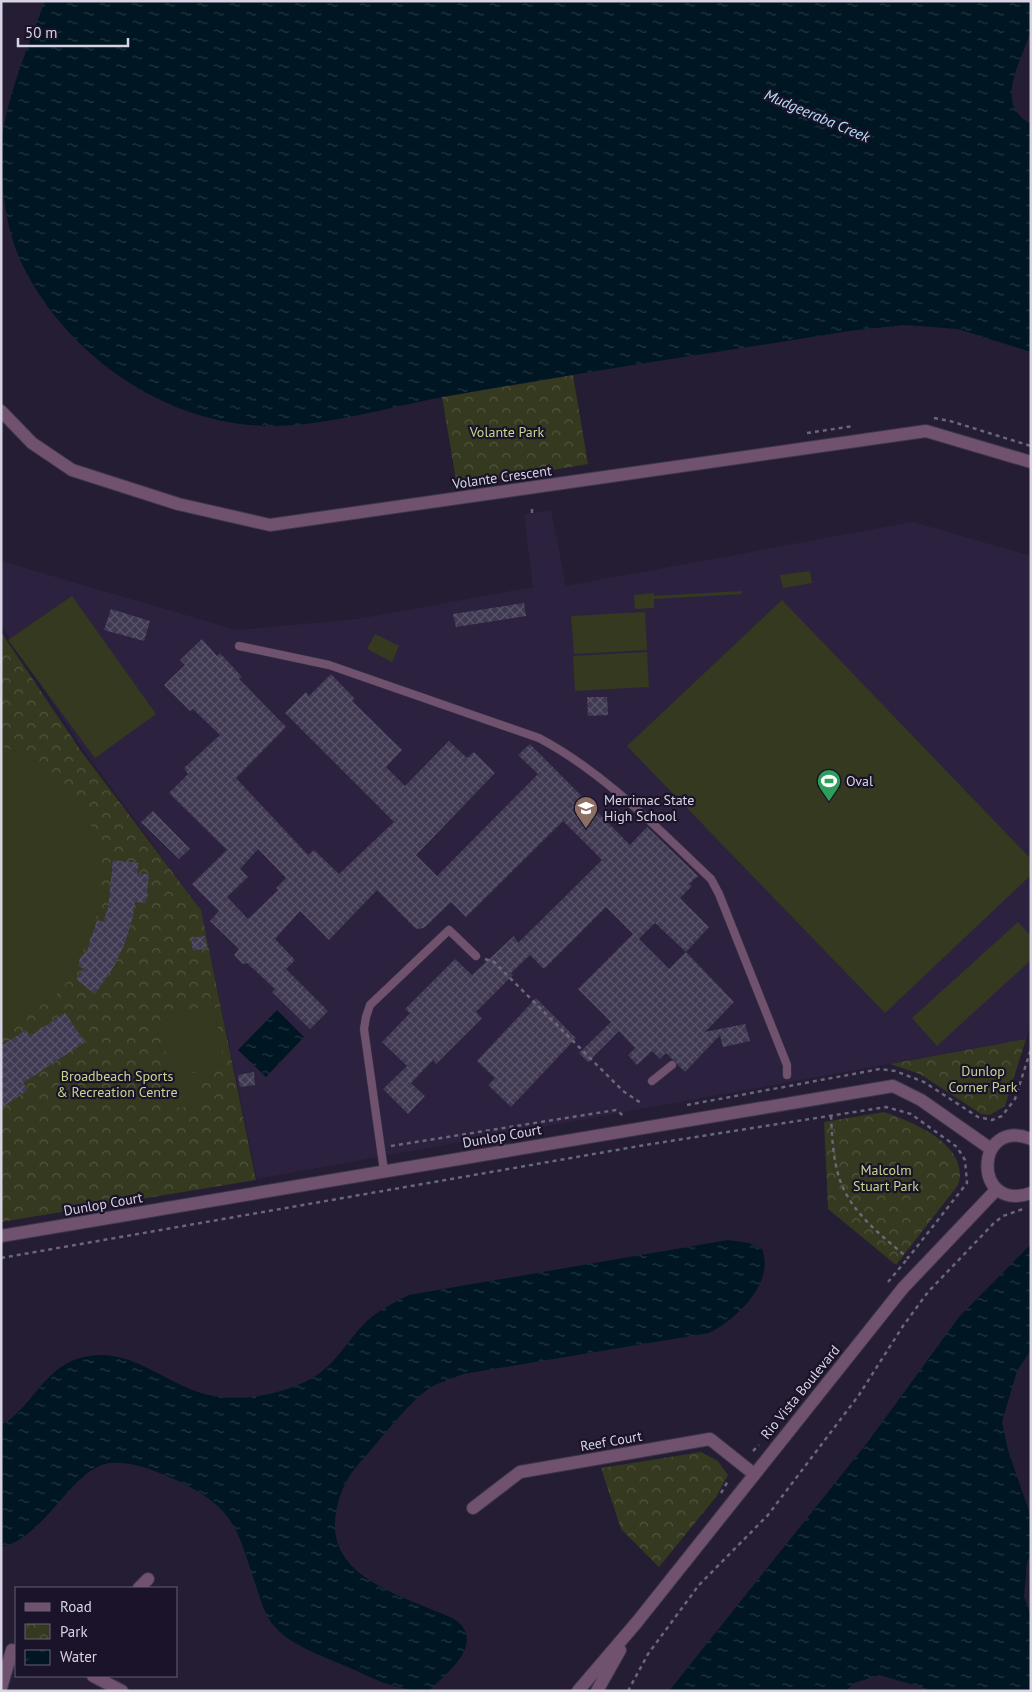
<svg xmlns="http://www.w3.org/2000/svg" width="1032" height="1692" viewBox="0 0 1032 1692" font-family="'PT Sans',sans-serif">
<defs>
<pattern id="park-crowns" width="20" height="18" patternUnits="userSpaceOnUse" patternTransform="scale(1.25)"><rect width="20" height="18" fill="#34391f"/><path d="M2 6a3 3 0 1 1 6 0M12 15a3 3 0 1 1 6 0" fill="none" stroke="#51553f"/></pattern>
<pattern id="water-ripples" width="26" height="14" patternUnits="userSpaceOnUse" patternTransform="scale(1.25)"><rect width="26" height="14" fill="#001622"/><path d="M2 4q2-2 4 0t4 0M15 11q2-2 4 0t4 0" fill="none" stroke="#243742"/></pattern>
<pattern id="building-cross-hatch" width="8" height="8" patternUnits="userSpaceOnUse" patternTransform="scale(1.25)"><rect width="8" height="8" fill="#403952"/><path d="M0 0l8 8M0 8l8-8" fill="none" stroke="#5b556b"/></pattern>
</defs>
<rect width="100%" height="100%" fill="#241d34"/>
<path fill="#2c223f" d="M551 510 566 586 913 522 1031 556V1025L1026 1039 257 1179 201 910 82 748 1 625V561L237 630 357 619 533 587 524 515Z"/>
<path fill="url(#park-crowns)" d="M573 375 588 464 457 486 442 397Z
M1 632 81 751 201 910 256 1180 1 1222Z
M1026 1039 1005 1106 990 1115 981 1114 920 1074 890 1064Z
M884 1112C914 1122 971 1146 958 1185L896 1265 828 1209 824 1122Z
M701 1452 718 1461 728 1475 716 1497 659 1567 621 1529 601 1468Z"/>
<path fill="#34391f" d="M810 571 812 583 783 588 780 575Z
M742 591V594L654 599V608L635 609 634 595 654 593V596Z
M72 596 156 714 95 758 8 640Z
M782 600 1031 859V875L885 1013 627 746Z
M645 612 647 650 574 654 571 616Z
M375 634 399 646 392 662 367 649Z
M647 652 649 687 575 691 573 656Z
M1 746C26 754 46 769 64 787 110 834 112 891 84 949 77 963 69 984 57 994 40 1008 21 1018 1 1027Z
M1018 922 1031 936V960L937 1046 912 1018Z
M215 1006 224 1065 169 1073 160 1014Z
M198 1072 203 1104 170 1109 166 1076Z"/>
<path fill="url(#water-ripples)" d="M45 1H1031C1031 10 1032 20 1031 29 1024 59 991 103 1031 124V352L958 329 904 325 849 331C720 352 590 371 460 394 397 404 334 426 269 426 167 425 69 357 24 268 5 232 0 181 2 142 5 99 30 42 45 1Z
M277 1010 304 1037 266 1077 238 1050Z
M728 1240 749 1243 762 1249C775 1283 737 1319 709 1333L463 1374C454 1378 444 1381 435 1385 412 1397 382 1438 364 1458 346 1477 337 1496 335 1522 332 1575 396 1594 435 1611 446 1615 460 1619 465 1631 475 1653 443 1676 430 1690 404 1692 382 1683 359 1672 334 1660 293 1648 275 1627 265 1616 261 1601 256 1586 236 1527 236 1509 176 1480 156 1471 133 1461 110 1463 71 1468 47 1537 1 1547V1425C28 1412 40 1374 74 1360 127 1340 163 1385 209 1395 231 1400 256 1398 277 1392 294 1388 314 1379 327 1367 340 1355 350 1339 362 1326 374 1313 392 1303 409 1295Z
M1031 1244V1350L1017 1371 1002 1422 1008 1450 1031 1517V1554L1027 1562 1024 1597 1031 1615V1691H935L879 1675 854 1683 846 1691H669L867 1443 959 1317Z"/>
<path fill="url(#building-cross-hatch)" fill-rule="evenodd" d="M524 603 526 616 456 627 453 614Z
M111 609 150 621 144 641 104 630Z
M202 639 217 656 220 653 242 677 239 679 286 727 236 778 308 855 314 850 339 874 394 822 285 713 306 692 309 696 331 674 355 699 352 701 402 750 386 767 405 786 449 741 467 758 474 752 495 773 416 855 437 876 538 774 518 755 530 744 630 845 647 827 698 876 689 884 692 886 680 898 709 927 686 952 734 1002 705 1032 745 1024 750 1041 723 1047 720 1035 685 1072 666 1053 660 1059 652 1051 637 1065 628 1055 635 1048 619 1031 588 1062 579 1053 611 1022 578 989 633 934 606 907 544 969 530 955 511 973 513 975 476 1012 482 1018 436 1064 433 1060 411 1083 425 1096 408 1114 383 1089 407 1066 382 1042 410 1013 405 1009 455 959 472 975 514 936 518 943 602 860 563 821 466 917 451 902 424 928 416 929 377 890 329 940 300 911 275 939 295 960 286 969 328 1011 310 1029 272 992 275 989 247 963 243 964 234 955 239 949 210 921 219 911 192 884 227 850 169 793 188 774 184 768 220 735 193 709 190 711 164 685 185 665 180 660ZM258 849 286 878 276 888 278 890 248 919 227 897 248 877 240 869ZM655 923 686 952 669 969 639 939Z
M587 697H607L608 715 588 716Z
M153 811 190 849 179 859 141 822Z
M113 860 139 863 137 874H149L146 903 135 902 133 916 125 943 114 966 95 994 76 979 84 969 78 966 80 958 87 951 97 920 103 922 108 908Z
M205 936 207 948 193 951 191 938Z
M536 998 576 1038 511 1107 488 1085 495 1078 477 1061Z
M65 1013 85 1042 23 1083 28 1090 1 1108V1046L26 1030 30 1036Z
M254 1072 255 1085 240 1087 238 1075Z"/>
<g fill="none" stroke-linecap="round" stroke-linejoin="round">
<g stroke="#3d374c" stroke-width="9">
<path id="service" d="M239 646 329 665 539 738C605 773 658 829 711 879L719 894 787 1065V1075
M652 1081 672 1065
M384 1171 364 1029 366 1017 370 1005 449 930 476 956"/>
</g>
<g stroke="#3d374c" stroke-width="14">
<path id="minor" d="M1 411 32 443 72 470 178 504 270 525 926 431 1031 462
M1 1236 893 1086 921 1100 991 1149
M473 1508 520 1472 710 1439 754 1474
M139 1588 148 1579
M93 1676 122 1691
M1 1688 12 1650"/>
</g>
<g stroke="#3d374c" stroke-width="14">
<path id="tertiary" d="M1031 1139C974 1116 972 1214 1031 1193
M578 1691 637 1622 903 1288 997 1189
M597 1691 620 1650"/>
</g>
<path stroke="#6b6679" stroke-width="2.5" stroke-dasharray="4 4" stroke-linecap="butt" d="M934 418 950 421 1031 446
M807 433 854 426
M532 513V507
M485 959 494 962 623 1091 641 1103
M687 1105 880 1069 895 1071 924 1082 978 1117 992 1120 1002 1116 1015 1099 1031 1049
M391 1146 616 1110 625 1117
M1 1258 645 1145 886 1107 911 1114 957 1147 965 1160 967 1183 908 1258C883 1237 853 1214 841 1183 833 1162 832 1137 831 1115
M888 1282 908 1258
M753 1451 759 1445
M721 1493 728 1481
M628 1691 648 1654 699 1585 768 1515 859 1395 903 1326 928 1292 994 1223 1003 1216 1023 1209"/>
<use href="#service" stroke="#70526e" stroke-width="8"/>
<use href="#minor" stroke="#70526e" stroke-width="12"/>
<use href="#tertiary" stroke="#70526e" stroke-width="12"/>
</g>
<defs>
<g id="stadium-pin" transform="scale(1.25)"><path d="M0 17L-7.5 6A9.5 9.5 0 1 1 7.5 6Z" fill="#2e9e5b" stroke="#1a1329"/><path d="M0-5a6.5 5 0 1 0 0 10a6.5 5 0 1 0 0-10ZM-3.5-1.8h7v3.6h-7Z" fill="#fff"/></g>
<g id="school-pin" transform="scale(1.25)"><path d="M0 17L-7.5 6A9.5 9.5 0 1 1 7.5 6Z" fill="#8d6e63" stroke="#1a1329"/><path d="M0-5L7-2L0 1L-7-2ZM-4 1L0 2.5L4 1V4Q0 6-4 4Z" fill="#fff"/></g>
</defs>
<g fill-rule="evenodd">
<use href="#stadium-pin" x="829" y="781"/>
<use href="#school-pin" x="586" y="808"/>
</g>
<g text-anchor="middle" stroke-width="4.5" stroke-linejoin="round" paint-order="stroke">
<g font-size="14" fill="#c8d68d" stroke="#1a1329">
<text x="507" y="437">Volante Park</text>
<text x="983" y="1076">Dunlop<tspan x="983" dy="16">Corner Park</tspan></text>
<text x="117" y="1081">Broadbeach Sports<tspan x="117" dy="16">&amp; Recreation Centre</tspan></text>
<text x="886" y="1175">Malcolm<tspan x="886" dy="16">Stuart Park</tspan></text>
</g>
<g font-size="14" fill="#d8d4e3" stroke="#1a1329">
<text transform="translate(502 477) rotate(-8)" y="5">Volante Crescent</text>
<text transform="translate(502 1136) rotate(-10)" y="5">Dunlop Court</text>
<text transform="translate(103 1204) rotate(-10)" y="5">Dunlop Court</text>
<text transform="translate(800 1392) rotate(-51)" y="5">Rio Vista Boulevard</text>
<text transform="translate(611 1441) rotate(-10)" y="5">Reef Court</text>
</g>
<g font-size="14" fill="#d8d4e3" stroke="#1a1329" text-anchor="start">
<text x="846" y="786">Oval</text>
<text x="604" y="805">Merrimac State<tspan x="604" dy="16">High School</tspan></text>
</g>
<g font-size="15" font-style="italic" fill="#b5e3fb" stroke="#1a1329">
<text transform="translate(817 116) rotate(23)" y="5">Mudgeeraba Creek</text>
</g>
</g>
<rect width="1032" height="1692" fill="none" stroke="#d8d4e3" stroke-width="5"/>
<rect x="15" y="1587" width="162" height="90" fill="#1a1329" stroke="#666073"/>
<rect x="25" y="1603" width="25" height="8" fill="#70526e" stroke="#666073"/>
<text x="60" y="1612" font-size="15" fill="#d8d4e3">Road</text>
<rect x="25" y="1624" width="25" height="15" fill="url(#park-crowns)" stroke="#666073"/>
<text x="60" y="1637" font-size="15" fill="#d8d4e3">Park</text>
<rect x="25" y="1650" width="25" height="15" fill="url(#water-ripples)" stroke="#666073"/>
<text x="60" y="1662" font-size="15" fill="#d8d4e3">Water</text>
<path d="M18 38v8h110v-8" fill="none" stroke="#d8d4e3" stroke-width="2.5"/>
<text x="25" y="38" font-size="15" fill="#d8d4e3" stroke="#1a1329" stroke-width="4" paint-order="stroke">50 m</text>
</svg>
